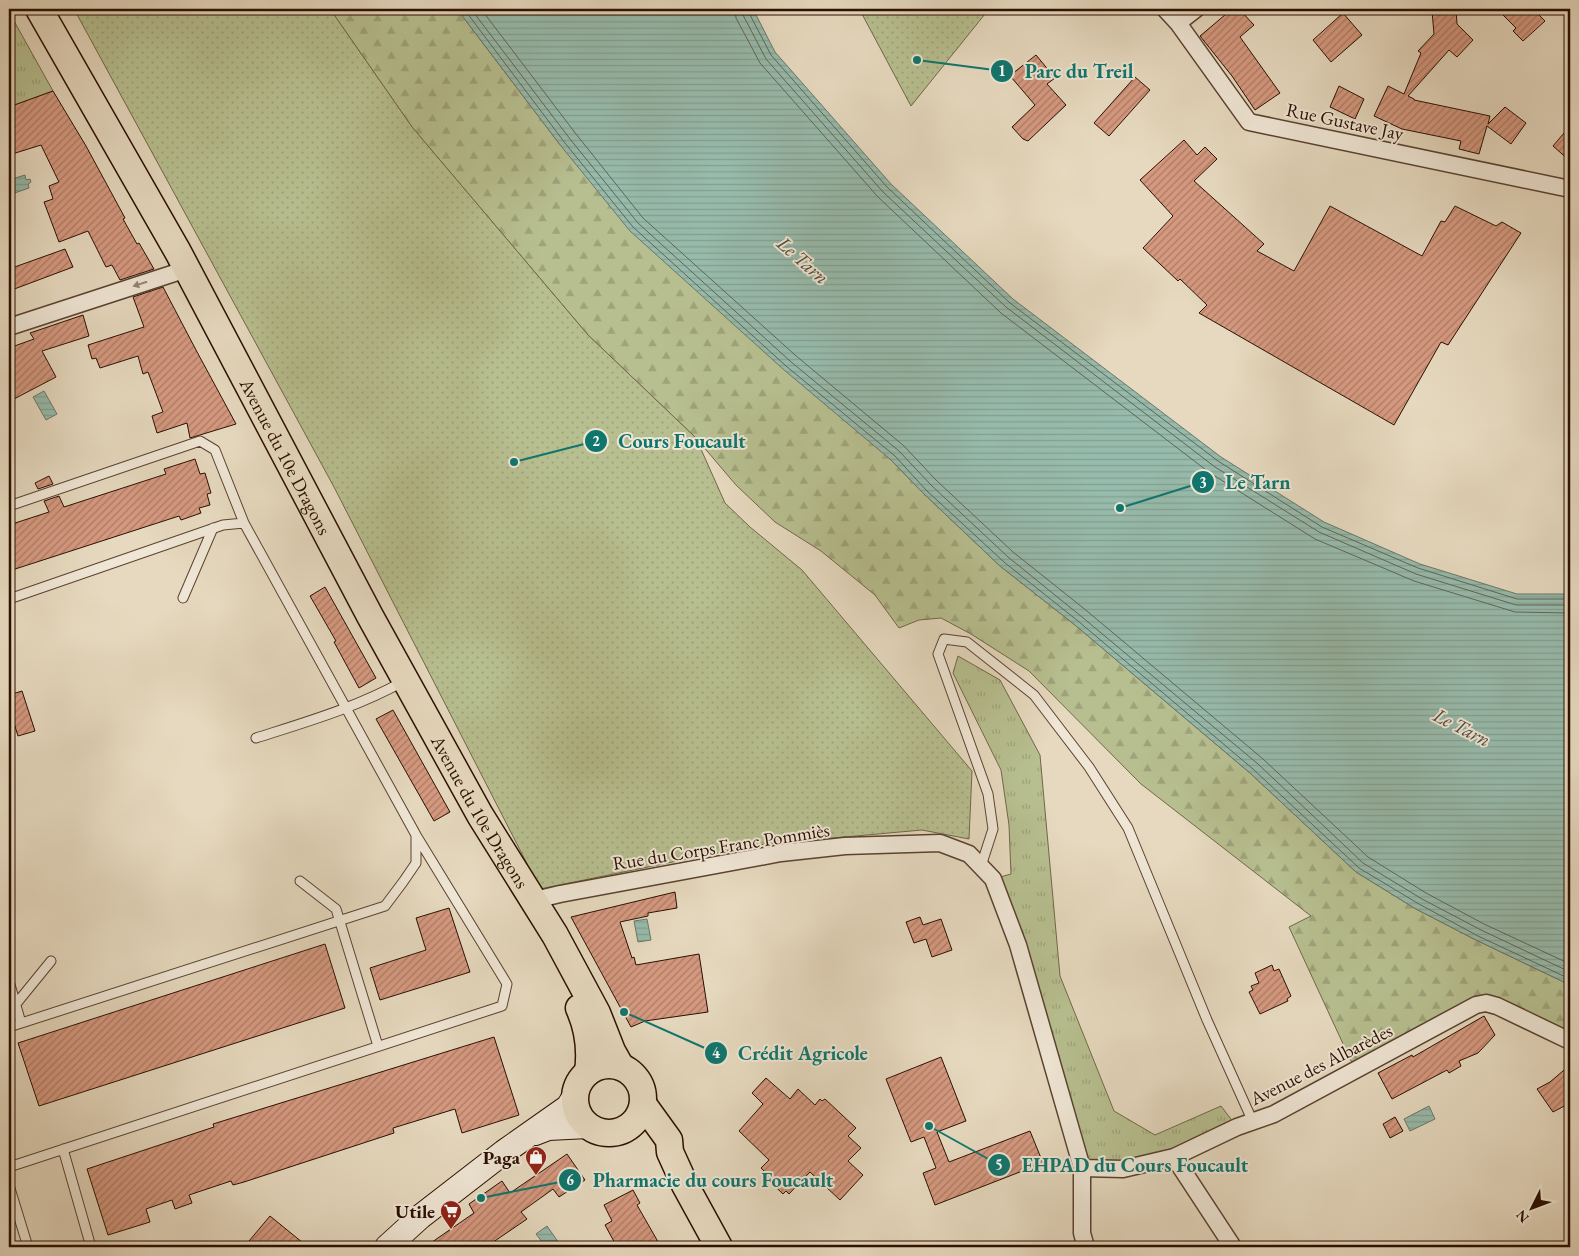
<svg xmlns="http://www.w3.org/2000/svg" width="1579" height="1256" viewBox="0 0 1579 1256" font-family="'EB Garamond',serif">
<defs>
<pattern id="grass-tufts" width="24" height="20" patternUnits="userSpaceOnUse" patternTransform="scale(1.25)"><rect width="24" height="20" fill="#b7bf90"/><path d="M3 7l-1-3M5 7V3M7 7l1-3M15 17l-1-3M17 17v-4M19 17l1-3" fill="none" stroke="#9ea37a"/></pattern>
<pattern id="forest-firs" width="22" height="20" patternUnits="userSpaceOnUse" patternTransform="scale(1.25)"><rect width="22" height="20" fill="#b7bf90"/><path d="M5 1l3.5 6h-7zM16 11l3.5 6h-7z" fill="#9ea37a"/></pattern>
<pattern id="park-dots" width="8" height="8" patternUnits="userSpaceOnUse" patternTransform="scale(1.25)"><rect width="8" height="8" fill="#b7bf90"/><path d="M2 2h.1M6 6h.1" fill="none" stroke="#9ea37a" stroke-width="1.8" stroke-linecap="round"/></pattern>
<pattern id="water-rules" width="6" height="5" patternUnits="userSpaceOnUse" patternTransform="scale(1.25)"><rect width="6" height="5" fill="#97bbac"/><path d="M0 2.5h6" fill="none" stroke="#82a092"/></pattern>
<pattern id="building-hatch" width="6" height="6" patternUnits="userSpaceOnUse" patternTransform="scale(1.25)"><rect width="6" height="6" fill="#d59980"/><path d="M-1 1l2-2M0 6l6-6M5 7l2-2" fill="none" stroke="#ad7b66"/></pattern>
</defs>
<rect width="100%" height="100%" fill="#e6d9bf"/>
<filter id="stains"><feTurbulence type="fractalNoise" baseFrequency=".004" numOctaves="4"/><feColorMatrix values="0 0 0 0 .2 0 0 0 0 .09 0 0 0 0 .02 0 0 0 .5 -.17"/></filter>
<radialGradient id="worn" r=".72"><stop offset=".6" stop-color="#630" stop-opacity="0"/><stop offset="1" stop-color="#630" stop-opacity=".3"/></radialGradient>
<path fill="url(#grass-tufts)" stroke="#716748" d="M9 12 53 91 9 107Z
M958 656 1000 680 1040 755 1060 976 1114 1111 1155 1135 1221 1106 1237 1127 1174 1157 1082 1168 993 879 1011 874 1009 825 1001 770 953 673Z"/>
<path fill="url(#forest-firs)" stroke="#716748" d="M330 9H457L561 146 891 460 923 493 1000 566 1075 625 1250 773 1356 872 1416 909 1476 940 1570 985V1041L1486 1003 1362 1067 1351 1061 1289 927 1311 916 1141 784 1029 671 971 634 941 618 919 620 899 628 875 595 821 551 775 522 736 485 696 438 588 335 412 127Z"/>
<path fill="url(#park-dots)" stroke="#716748" d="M74 9H330L412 127 588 335 696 438 725 503 750 527 802 570 972 771 969 839 922 830 756 845 540 889 334 487Z
M860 9H989L911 106 862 14Z"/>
<path fill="url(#water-rules)" stroke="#6c7667" d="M457 9H753L775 52 891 184 1013 299 1221 457 1324 522 1420 564 1517 594H1570V985L1476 940 1416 909 1356 872 1250 773 1075 625 1000 566 923 493 891 460 783 369 630 231 561 146Z
M25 175 26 180 30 179 31 182 28 184 29 188 9 195V180Z
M44 391 57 414 46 420 33 397Z
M647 919 651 940 638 942 634 921Z
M1429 1106 1435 1119 1410 1131 1404 1119Z
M547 1226 561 1246 560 1247H546L536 1234Z"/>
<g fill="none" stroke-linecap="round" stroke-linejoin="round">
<path stroke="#616556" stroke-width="1" d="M464 9 565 143 633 227 786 366 895 456 926 490 1004 562 1078 621 1253 769 1359 868 1419 904 1478 936 1570 979
M471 9 570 139 638 223 790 361 899 451 931 485 1008 557 1082 617 1258 764 1363 863 1422 899 1481 930 1570 972
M481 9 576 134 643 218 795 355 904 446 936 480 1013 552 1087 611 1263 759 1368 857 1426 893 1484 924 1570 964
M735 9 736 18 760 63 878 197 1001 313 1210 473 1315 539 1414 581 1515 612 1570 613
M742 9 743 15 766 59 883 192 1006 307 1215 467 1319 532 1416 574 1516 605H1570
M748 9 749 13 771 55 887 187 1010 303 1218 461 1322 527 1418 568 1517 599H1570"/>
</g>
<path fill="url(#building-hatch)" stroke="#2b0f00" d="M1232 9H1239L1254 25 1240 37 1280 93 1255 110 1232 76 1200 36Z
M1456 9 1457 24 1473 40 1457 57 1449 50 1408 96 1414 99V100L1490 116 1488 124 1505 107 1526 123 1511 144 1487 126 1479 154 1459 149 1461 141 1402 129 1374 116 1388 86 1404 94 1421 53 1418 51 1434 34 1432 11Z
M1497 9H1533L1545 21 1523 41 1513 31 1516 28Z
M1343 13 1362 35 1331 62 1313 40Z
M1036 55 1055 78 1047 84 1066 105 1028 141 1023 139 1012 127 1035 105 1011 77 1012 74Z
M1135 77 1150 90 1109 136 1094 123Z
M1339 86 1364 99 1355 119 1330 107Z
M53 91 86 146 125 218 123 219 137 244 139 243 154 269 120 280 112 265 106 267 88 231 59 242 44 202 53 199 49 186 59 182 41 145 9 155V107Z
M1570 126V161L1553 146Z
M1184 140 1197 155 1205 147 1217 159 1194 181 1264 244 1257 251 1294 271 1330 206 1422 256 1441 221 1445 222 1455 206 1496 226 1502 222 1521 233 1448 345 1441 342 1394 425 1199 313 1207 305 1180 279 1178 281 1143 248 1173 216 1140 180Z
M65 249 73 267 9 291V269Z
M163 287 196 350 236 424 190 438 187 423 157 433 152 416 163 412 148 372 143 374 138 356 100 368 96 358 92 359 88 345 144 327 133 297Z
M83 315 89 336 42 351 56 377 14 399 9 389V382L14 378 9 369V348L34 339 30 333Z
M195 459 200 474 205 473 211 493 207 494 210 505 199 508 201 513 181 520 179 516 9 571V525L49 512 44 501 59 496 64 507 166 474 164 469Z
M49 476 53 484 38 489 35 483Z
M325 587 376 678 359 688 334 642 336 641 310 596Z
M22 691 35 731 18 736 9 707V695Z
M393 710 450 812 434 821 376 719Z
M675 892 677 908 648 913V916L620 922 632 958 634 957 636 965 699 954 708 1012 645 1021 631 1027 571 917Z
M449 908 470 972 380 1000 370 968 426 950 416 918Z
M920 917 923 925 941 919 952 950 932 957 926 939 914 943 906 922Z
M325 944 345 1008 39 1106 18 1043Z
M1272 965 1274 971 1279 969 1291 996 1287 999 1288 1001 1260 1014 1249 992 1253 990 1251 986 1259 983 1255 973Z
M1484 1016 1495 1035 1478 1053 1459 1061 1461 1066 1449 1073 1447 1070 1392 1099 1378 1073 1412 1055 1413 1057Z
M494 1037 519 1115 462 1133 455 1109 393 1128 394 1133 244 1182 233 1185 231 1181 189 1195 192 1203 175 1209 172 1200 146 1209 150 1222 108 1235 87 1169 214 1127 213 1124Z
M941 1057 966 1121 937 1132 949 1162 1030 1131 1043 1163 935 1205 923 1173 936 1168 924 1137 911 1142 886 1079Z
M1570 1065V1103L1553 1112 1537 1089 1550 1082Z
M766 1078 790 1099 798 1089 815 1105 820 1099 822 1101 825 1099 856 1128 848 1136 861 1148 848 1161 863 1175 840 1200 810 1172 789 1194 786 1191 783 1194 762 1174 765 1172 761 1168 769 1160 739 1131 763 1104 752 1093Z
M1395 1117 1403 1131 1390 1138 1383 1124Z
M567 1154 585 1180 559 1197 553 1189 521 1212 527 1219 486 1247H425L474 1213 469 1204 502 1181 510 1193Z
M633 1190 640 1203 637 1205 661 1247H617L605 1225 612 1221 604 1205Z
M270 1216 308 1247H244Z"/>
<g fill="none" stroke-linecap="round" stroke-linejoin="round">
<g stroke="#5a4230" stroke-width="11">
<path id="lane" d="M9 506 200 441 215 450 244 523
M183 598 213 528
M9 599 223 525 244 523 416 835 507 984 502 1006 9 1167
M256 738C306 722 358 707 404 681
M981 866 993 829 988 794 938 654 944 639 967 642 1034 695 1089 767 1128 828 1207 1020 1253 1122
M300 881 336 909 378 1046
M9 981 21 1023
M16 1004 51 961
M9 1027 385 906 403 882 416 863V836
M63 1149 91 1247
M9 1185 28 1247"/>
</g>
<g stroke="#5a4230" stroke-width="19">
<path id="street" d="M1165 9 1178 23 1249 122 1570 189
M1178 23 1196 9
M9 327 187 269
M535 904 543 898 560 894 781 853 845 846 940 843 969 854 993 879 1018 945 1082 1168V1233L1086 1247
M1174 1157 1233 1247
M1082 1168 1123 1169 1174 1157 1237 1127 1274 1114 1476 1005 1486 1003 1497 1006 1570 1041"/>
</g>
<g stroke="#2b0f00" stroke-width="26">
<path id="secondary" d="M535 1133 548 1128 588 1126
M387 1247 420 1217 504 1152 568 1107 575 1096"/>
</g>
<g stroke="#2b0f00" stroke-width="29">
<g id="primary">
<path id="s1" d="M39 9 178 252 370 616 480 815 555 935 597 1013 612 1051 621 1067"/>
<path d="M579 1008C588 1028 591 1050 588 1072"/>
<circle cx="609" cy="1099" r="34"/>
<path d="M643 1104 669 1140 670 1152 685 1185 719 1247"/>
</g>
</g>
<use href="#lane" stroke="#efe6d5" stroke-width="9"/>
<use href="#street" stroke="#efe6d5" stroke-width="16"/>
<use href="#secondary" stroke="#efe6d5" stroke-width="24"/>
<use href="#primary" stroke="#e6d9bf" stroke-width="26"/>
</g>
<defs><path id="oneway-solid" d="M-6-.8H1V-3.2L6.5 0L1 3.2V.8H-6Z" transform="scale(1.25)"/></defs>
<use fill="#978575" href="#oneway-solid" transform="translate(140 284) rotate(162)"/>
<defs>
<g id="shop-pin" transform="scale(1.125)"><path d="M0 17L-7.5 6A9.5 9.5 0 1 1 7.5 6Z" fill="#8f2418" stroke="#efe6d5"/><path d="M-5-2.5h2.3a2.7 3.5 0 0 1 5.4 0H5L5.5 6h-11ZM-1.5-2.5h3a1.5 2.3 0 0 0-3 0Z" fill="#fff"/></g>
<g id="supermarket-pin" transform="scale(1.125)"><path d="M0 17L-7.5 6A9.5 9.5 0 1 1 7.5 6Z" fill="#8f2418" stroke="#efe6d5"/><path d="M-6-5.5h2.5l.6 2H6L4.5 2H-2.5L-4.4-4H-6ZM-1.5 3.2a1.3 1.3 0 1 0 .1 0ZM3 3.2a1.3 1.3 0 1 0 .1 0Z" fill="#fff"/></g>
</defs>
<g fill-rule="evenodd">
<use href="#shop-pin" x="536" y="1157"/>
<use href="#supermarket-pin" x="451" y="1211"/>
</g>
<g text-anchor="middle" stroke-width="4" stroke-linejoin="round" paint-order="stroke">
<g font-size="19" fill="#2b0f00" stroke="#efe6d5">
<text transform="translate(1345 121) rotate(12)" y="7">Rue Gustave Jay</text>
<text dy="7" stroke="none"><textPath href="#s1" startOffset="511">Avenue du 10e Dragons</textPath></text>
<text dy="7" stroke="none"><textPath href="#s1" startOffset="916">Avenue du 10e Dragons</textPath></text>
<text transform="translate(721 846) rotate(-9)" y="7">Rue du Corps Franc Pommiès</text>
<text transform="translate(1321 1064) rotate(-27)" y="7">Avenue des Albarèdes</text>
</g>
<g font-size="19" font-weight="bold" fill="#2b0f00" stroke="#efe6d5" text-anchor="end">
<text x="520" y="1164">Paga</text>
<text x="435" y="1218">Utile</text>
</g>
<g font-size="20" font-style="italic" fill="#514b3c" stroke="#efe6d5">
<text transform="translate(803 260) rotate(41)" y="7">Le Tarn</text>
<text transform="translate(1462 727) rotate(27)" y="7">Le Tarn</text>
</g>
</g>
<path fill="none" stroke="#0f766e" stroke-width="2" d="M917 60L1002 71M514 462L596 441M1120 508L1203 482M624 1012L716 1053M929 1126L999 1165M481 1198L570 1180"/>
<g fill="#0f766e" stroke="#efe6d5" stroke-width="2">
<circle cx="917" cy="60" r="5"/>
<circle cx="514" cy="462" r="5"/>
<circle cx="1120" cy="508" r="5"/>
<circle cx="624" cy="1012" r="5"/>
<circle cx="929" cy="1126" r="5"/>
<circle cx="481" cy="1198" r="5"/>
<circle cx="1002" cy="71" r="12"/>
<circle cx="596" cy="441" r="12"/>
<circle cx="1203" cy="482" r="12"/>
<circle cx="716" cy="1053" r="12"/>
<circle cx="999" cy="1165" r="12"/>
<circle cx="570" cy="1180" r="12"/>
</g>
<g font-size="15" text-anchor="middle" font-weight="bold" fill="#fff">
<text x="1002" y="76">1</text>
<text x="596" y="446">2</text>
<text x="1203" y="488">3</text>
<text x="716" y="1058">4</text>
<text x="999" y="1170">5</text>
<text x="570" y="1185">6</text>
</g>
<g font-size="20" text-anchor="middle" font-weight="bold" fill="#0f766e" stroke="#efe6d5" stroke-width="4" stroke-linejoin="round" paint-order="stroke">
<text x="1079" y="78">Parc du Treil</text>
<text x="682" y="448">Cours Foucault</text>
<text x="1258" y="489">Le Tarn</text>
<text x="803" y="1060">Crédit Agricole</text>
<text x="1135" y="1172">EHPAD du Cours Foucault</text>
<text x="713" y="1187">Pharmacie du cours Foucault</text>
</g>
<rect width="1579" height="1256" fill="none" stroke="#e6d9bf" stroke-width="30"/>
<rect x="10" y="10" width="1559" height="1236" fill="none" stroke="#2b0f00" stroke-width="2.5"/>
<rect x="15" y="15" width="1549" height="1226" fill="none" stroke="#2b0f00"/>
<g transform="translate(1532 1208) rotate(228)" stroke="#efe6d5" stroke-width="4" paint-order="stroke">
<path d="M0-4L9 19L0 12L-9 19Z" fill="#2b0f00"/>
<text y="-8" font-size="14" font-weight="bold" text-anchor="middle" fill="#2b0f00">N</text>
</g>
<rect width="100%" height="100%" filter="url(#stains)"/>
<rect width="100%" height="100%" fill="url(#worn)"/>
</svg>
